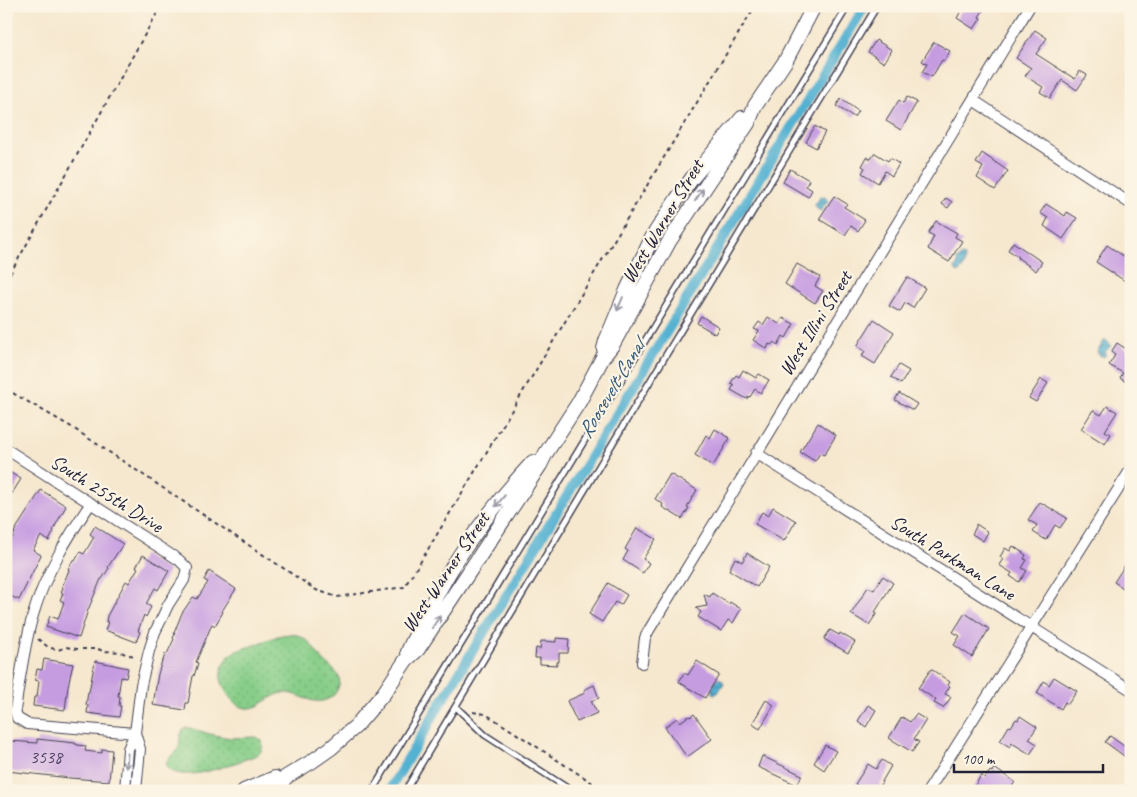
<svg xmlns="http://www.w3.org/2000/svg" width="1137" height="797" viewBox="0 0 1137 797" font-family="Caveat,sans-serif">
<defs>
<pattern id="grass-dots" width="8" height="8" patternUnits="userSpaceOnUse" patternTransform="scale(1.25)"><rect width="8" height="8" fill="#88ce89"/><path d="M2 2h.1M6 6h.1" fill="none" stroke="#75b177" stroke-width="1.8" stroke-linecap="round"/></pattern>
<pattern id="water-rules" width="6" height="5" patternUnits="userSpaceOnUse" patternTransform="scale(1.25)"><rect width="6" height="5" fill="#52b1d1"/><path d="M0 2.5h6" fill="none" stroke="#4490ab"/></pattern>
</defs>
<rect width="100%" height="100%" fill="#fcf5e5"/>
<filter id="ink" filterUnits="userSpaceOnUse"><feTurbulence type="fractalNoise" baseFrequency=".02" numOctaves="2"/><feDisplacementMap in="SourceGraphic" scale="10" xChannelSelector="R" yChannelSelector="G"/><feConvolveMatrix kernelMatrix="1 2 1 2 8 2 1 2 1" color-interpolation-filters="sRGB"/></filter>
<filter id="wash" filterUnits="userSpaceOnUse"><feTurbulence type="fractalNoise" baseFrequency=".0096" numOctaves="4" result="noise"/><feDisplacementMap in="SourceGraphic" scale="20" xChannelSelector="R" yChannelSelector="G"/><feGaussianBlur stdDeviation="1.12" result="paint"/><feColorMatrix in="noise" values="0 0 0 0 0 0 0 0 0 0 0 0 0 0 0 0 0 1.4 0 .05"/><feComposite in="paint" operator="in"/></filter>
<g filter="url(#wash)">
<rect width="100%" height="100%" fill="#f6e8cf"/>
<path fill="url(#grass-dots)" stroke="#557862" d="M293 634C310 637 313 650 324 661 332 669 344 675 338 688 336 693 333 697 328 699 312 707 300 692 284 693 269 694 258 713 242 707 233 704 226 693 223 685 220 678 220 672 223 666 225 663 227 659 229 656 236 649 251 647 260 643 273 638 279 634 293 634Z
M185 728H190L210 734 230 738 256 737 260 739 262 741C264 747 261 754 255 756 236 762 181 786 167 767 166 755 171 759 177 751 182 743 177 736 185 728Z"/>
<path fill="url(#water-rules)" stroke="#3a6a86" d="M821 196 825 197 828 201 827 203 824 205 823 209 821 211 817 209 815 205Z
M962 256 965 257C964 265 965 268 958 273L955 269 958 263 957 260Z
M1104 341H1107L1111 346 1105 352 1106 354 1104 357 1099 355 1097 352Z
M717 679H721L724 683 718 693 714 694 712 693V689Z"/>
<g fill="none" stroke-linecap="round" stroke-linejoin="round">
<path stroke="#52b1d1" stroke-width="10" d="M389 791 436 711 865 6"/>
</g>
<g id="blocks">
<path fill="#c69ce1" d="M964 6H986L979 17 981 18 974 29 957 18Z
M1035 30 1047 38 1036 54 1075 79 1080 71 1087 75 1077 90 1062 80 1050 98 1040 92 1043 87 1025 76 1031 68 1016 58Z
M876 40 892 50 884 63 868 52Z
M934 42 950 51 944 61 942 60 932 77 922 72 927 64 922 61Z
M907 97 917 102 901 130 886 121 899 100 903 103Z
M841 99 858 111 854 117 836 106Z
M815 126 825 132 816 148 806 142Z
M875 153 888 161 890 158 899 164 892 176 885 171 878 183 862 173 865 168 862 166 867 157 871 159Z
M982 153 1008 171 995 190 977 178 983 167 976 163Z
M790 169 809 180 806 186 812 190 808 197 783 182Z
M834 196 847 204 844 207 865 220 858 231 851 226 845 235 819 219Z
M946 198 952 202 948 208 942 204Z
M1046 204 1065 216 1067 212 1077 218 1063 239 1044 226 1048 218 1040 213Z
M936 221 957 233 955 237 962 241 949 262 928 249 934 236 928 233Z
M1013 242 1042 262 1036 271 1018 258 1019 257 1008 250Z
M1107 245 1131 261V278L1128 283 1096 262Z
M797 264 820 277 815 286 823 291 815 303 785 284Z
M907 277 925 288 913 308 905 303 900 312 889 306Z
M701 316 719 327 715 334 697 323Z
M768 317 779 324 783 318 794 324 786 338 783 336 778 345 774 342 771 345 769 344 767 349 753 340 759 331 754 329 759 322 763 325Z
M874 319 894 332 875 364 862 356 865 351 857 346Z
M1117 343 1131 352V385L1120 378 1123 373 1109 365 1115 355 1111 352Z
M899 365 909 371 901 384 891 377Z
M743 370 756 378 759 374 769 380 761 393 755 389 750 397 749 396 747 399 731 390 734 385 731 383 736 375 739 377Z
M1041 379 1048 383 1036 402 1029 398Z
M899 393 917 404 913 410 895 400Z
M1107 406 1117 412 1105 431 1111 434 1105 444 1081 429 1093 410 1101 415Z
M818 423 836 435 824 455 820 453 815 461 800 452Z
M715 429 730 438 713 466 695 455 706 435 710 438Z
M6 470 21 479 6 503Z
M670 474 697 490 687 507 689 508 682 519 662 507 663 504 655 499Z
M41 490 66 506 53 530 54 531 49 541 41 536 33 550 41 555 19 600 6 594V548L15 533 14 532Z
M1040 502 1067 518 1060 528 1055 525 1046 540 1033 532 1037 525 1028 520Z
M773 507 796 521 784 541 755 524 762 512 768 516Z
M976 524 988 532 983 541 972 534 976 527Z
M95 526 123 544 108 567 109 568 102 579H101L88 610 79 638 46 627 50 616 58 619 64 602 60 600 63 593 61 592 63 588 62 587 69 570 68 569 73 560 75 561 80 552 84 554 94 537 90 534Z
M637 528 656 539 643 559 649 563 643 573 623 560 628 551 625 549Z
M1013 546 1026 555 1024 559 1027 560 1022 568 1027 571 1019 582 1010 576 1012 573 999 565 1003 559 1000 557 1005 548 1010 551Z
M747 553 769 567 757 587 729 570 735 558 742 562Z
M143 555 169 571 158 590 155 588 146 604 151 607 146 617 144 615 138 631 140 632 136 642 105 630 108 622H106L107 616 126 581 129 583 138 568 136 567Z
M1131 556V593L1114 582Z
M209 571 236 589 222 611 223 612 215 626 212 624 196 662 198 663 194 676H193L188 703H186L185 710 153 705 158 674 162 661H163L165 654H167L174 639 173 638 175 634 174 633 182 613 193 597 197 599 208 582 204 580Z
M883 576 893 583 875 612 877 613 869 625 851 614 868 587 874 590Z
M608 583 627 595 621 605 615 602 602 622 589 614Z
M712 593 729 604 730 602 741 609 733 623 728 620 721 631 698 617 701 612 696 608 707 606 704 594 710 597Z
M965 613 989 629 972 657 954 645 960 636 953 632Z
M830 630 839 635 840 633 855 642 848 653 824 639Z
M556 638 569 639 568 653H559V662H557V665L540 664V658H535L536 648 540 649 541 641 556 642Z
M44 659 73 664 68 686 65 710 33 706 34 697H37L39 681 35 680 37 669 42 670Z
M95 661 128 668 126 678 121 677 118 696H120L119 706H121L119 717 87 713 88 705H86L88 692H89Z
M697 661 719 675 705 698 679 682 684 673 688 675Z
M931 669 950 682 948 685 950 686 945 694 951 697 946 705H945L943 708 934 703 936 700 918 688Z
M1054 677 1077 691 1068 704 1065 702 1061 709 1037 693 1044 681 1049 685Z
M594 685 599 698 591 701 597 713 577 722 567 701 585 693 584 690Z
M766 700 774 705 760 729 752 724Z
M868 705 876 710 866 727 858 721Z
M694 714 712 739 687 757 665 727 677 718 680 722 689 716 690 717Z
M916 714 926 720 914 739 919 742 912 752 889 738 902 717 910 722Z
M1020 716 1037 727 1029 739 1037 744 1030 754 1012 743 1010 747 1000 741 1009 726 1011 727 1016 719 1018 720Z
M1110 736 1131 751V761L1105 742Z
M37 739 75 743V744H77V745L86 746 85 751 102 753V749L112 750 109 781 70 778 7 771 10 741 37 743Z
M825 745 836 751 824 770 814 763Z
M762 756 802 775 797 785 758 767Z
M882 760 891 766 880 785 890 791H866L855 784 868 764 876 769Z
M994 768 1015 782 1009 791H972L981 775 985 778 990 771 992 772Z"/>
</g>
</g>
<g filter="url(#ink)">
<use href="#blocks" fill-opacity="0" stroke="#424051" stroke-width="1"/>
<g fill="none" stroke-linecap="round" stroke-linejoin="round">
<g stroke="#424051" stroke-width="8">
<path id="lane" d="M456 707 485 735 572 791
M372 791 848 6
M405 791 623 426 877 6"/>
</g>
<g stroke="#424051" stroke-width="12">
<path id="street" d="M973 100 1131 204
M6 449 179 560 187 568 184 580 168 605 162 618 155 632 149 651 141 685 135 733 128 749 125 791
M756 453 1131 690
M91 503C67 538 45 574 33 615 24 646 20 678 15 710L17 718 27 724 135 733
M642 663 645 638 649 630 1030 6
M135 733 140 749 136 791
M928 791 1131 469"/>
</g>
<g stroke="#424051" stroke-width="16">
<path id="secondary" d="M604 349 606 341 627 290 653 236 677 199 693 177 742 118
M408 652 410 647C426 614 443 580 464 549 484 519 508 489 533 462
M244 791 275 778
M267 791 280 785 286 777 311 762 331 748 356 726 384 693 406 660 418 649 540 465 546 453 579 402 603 357 613 344 670 240 748 123 755 106 786 60 814 6"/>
</g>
<path stroke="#424051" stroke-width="2" stroke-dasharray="4 4" stroke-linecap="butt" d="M6 281 161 6
M6 389 73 428 316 590 337 597 404 587 421 561 755 6
M38 639 48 647 58 650 66 647 77 649H98L103 651 121 652 128 655 137 656
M473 712 485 714 497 721 605 791"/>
<use href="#lane" stroke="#fff" stroke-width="5"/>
<use href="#street" stroke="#fff" stroke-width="10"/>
<use href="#secondary" stroke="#fff" stroke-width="14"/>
</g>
<defs><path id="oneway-shaft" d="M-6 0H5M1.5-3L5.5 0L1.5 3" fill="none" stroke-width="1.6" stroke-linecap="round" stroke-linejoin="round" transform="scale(1.25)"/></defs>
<g stroke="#9c9ca7">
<use href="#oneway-shaft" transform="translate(699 195) rotate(-56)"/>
<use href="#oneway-shaft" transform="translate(620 304) rotate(113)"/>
<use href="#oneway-shaft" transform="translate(500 501) rotate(130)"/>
<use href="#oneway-shaft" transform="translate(436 622) rotate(-57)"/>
<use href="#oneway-shaft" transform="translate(127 761) rotate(94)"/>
</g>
</g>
<g text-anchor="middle" stroke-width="4.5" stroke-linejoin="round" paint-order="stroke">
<g font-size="18" fill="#4b4064">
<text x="46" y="763">3538</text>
</g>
<g font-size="20" fill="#22223b" stroke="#fcf5e5">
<text transform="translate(662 221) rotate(-59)" y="7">West Warner Street</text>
<text transform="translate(815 323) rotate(-58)" y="7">West Illini Street</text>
<text transform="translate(107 493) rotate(32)" y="7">South 255th Drive</text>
<text transform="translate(953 557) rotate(32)" y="7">South Parkman Lane</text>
<text transform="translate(445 572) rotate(-56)" y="7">West Warner Street</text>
</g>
<g font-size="21" font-style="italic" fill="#355b77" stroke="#fcf5e5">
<text transform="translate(611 389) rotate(-59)" y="7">Roosevelt Canal</text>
</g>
</g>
<rect width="1137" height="797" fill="none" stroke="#fcf5e5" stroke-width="25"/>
<path d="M954 764v8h149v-8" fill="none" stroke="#22223b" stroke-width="2.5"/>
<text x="962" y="764" font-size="15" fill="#22223b" stroke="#fcf5e5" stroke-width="4" paint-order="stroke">100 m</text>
</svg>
